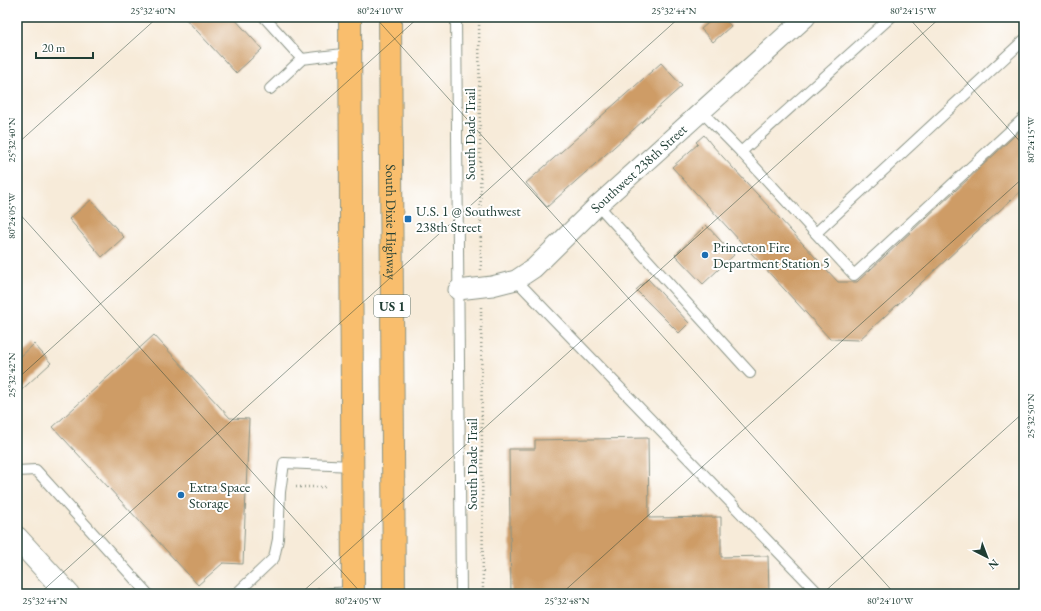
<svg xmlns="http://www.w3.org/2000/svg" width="1041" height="611" font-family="'EB Garamond',serif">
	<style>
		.building { fill: #ce9c66 }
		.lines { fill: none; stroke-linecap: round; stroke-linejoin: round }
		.service-casing { stroke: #8b9486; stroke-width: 12 }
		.minor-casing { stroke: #8b9486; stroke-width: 21 }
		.tertiary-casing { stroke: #8b9486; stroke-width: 24 }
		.trunk-casing { stroke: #8b9486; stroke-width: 24 }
		.path { stroke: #8b9486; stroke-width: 2.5; stroke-dasharray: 1 3; stroke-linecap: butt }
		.service { stroke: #fff; stroke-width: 10 }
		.minor { stroke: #fff; stroke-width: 19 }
		.tertiary { stroke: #fff; stroke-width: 22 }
		.trunk { stroke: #f9be6d; stroke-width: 22 }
		.ticks { fill: none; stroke: #1f3d34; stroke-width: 1; stroke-opacity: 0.45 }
		.poi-dot { fill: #1f6fb2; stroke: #fff; stroke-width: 1.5 }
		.labels { text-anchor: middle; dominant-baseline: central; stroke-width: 4; stroke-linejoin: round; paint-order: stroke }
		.shield { fill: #fff; stroke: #627771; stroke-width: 1 }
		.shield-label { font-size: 13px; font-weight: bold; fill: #1f3d34 }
		.street-label { font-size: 14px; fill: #1f3d34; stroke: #fff }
		.poi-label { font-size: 14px; fill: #1f3d34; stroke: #fff; text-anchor: start }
		.neatline { fill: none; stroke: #1f3d34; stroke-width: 1.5 }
		.ticks-label { font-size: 10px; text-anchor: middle; fill: #1f3d34 }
	</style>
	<rect width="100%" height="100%" fill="#fff"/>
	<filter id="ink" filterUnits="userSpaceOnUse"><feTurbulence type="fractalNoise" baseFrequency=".025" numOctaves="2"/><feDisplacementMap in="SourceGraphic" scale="8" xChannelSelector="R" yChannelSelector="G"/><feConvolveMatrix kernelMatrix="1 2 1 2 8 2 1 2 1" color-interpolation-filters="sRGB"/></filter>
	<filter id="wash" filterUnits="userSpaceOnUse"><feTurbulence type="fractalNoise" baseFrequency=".012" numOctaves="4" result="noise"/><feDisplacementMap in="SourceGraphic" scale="16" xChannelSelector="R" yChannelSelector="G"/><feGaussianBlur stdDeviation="0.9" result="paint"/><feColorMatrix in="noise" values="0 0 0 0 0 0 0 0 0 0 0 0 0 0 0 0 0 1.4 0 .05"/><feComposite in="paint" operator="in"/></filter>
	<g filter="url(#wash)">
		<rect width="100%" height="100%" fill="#f7ebd9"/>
		<g id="blocks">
			<g class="building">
				<path d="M184,17h49l29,32 -26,24z"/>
				<path d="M715,17h7l9,9 -18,16 -12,-13z"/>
				<path d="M661,63l21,23 -135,121 -21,-24z"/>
				<path d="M1024,127v61l-165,152 -29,-1 -158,-172 26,-23 -2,-2 8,-7 7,9 127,138h19z"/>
				<path d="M91,200l33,37 -22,20 -33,-38z"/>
				<path d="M706,225l28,30 -31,29 -28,-29z"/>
				<path d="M648,279l41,44 -10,10 -43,-43z"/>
				<path d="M154,335l76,83 19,1 -6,145 -20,-1 -25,22 -145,-158z"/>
				<path d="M34,344l17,19 -34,31v-34z"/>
				<path d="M648,438l1,80 72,-1v40l47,-1 1,38h-258l-2,-145h26v-9z"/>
			</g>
		</g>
	</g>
	<g filter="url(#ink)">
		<use href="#blocks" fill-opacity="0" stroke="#8b9486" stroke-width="1"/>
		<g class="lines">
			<defs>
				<g id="service">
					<path d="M264,17l38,42 49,-6"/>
					<path d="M456,17l5,577"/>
					<path d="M891,17l-150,135 113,123 170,-157"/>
					<path d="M270,89l32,-30"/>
					<path d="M702,112l39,40"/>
					<path d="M598,205l152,168"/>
					<path d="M816,233l208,-193"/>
					<path d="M516,280l303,314"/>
					<path d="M17,471l19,-1 112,124"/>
					<path d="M236,594l38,-36 4,-19 2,-47 4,-29 69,3"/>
					<path d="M320,594l33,-2"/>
				</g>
				<g id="minor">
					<path id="s1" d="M458,290l34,-4 24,-6 18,-12 64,-63 208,-188"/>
				</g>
				<path id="tertiary" d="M17,538l51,56"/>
				<g id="trunk">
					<path d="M350,17l3,577"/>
					<path id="s2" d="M390,17l4,577"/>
				</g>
			</defs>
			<use href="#service" class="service-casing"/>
			<use href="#minor" class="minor-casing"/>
			<use href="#tertiary" class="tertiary-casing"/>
			<use href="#trunk" class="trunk-casing"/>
			<g class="path">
				<path d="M479,17l2,253"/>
				<path d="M481,307l2,287"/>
				<path d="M296,487h29"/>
			</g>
			<use href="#service" class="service"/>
			<use href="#minor" class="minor"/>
			<use href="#tertiary" class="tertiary"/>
			<use href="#trunk" class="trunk"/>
		</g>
	</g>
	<path class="ticks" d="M375,17l520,577M908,17l116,129M17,144l141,-127M17,211l345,383M17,379l402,-362M39,594l641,-577M300,594l641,-577M561,594l463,-417M822,594l202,-182"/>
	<g class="poi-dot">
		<rect x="404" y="215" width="8" height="8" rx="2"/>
		<circle cx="705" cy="255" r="4"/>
		<circle cx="181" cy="495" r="4"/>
	</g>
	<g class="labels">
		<rect class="shield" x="374" y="295" width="36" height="22" rx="3"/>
		<g class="shield-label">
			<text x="392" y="306">US 1</text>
		</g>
		<g class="street-label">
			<text transform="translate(470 134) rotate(-90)">South Dade Trail</text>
			<text stroke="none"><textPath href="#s1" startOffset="225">Southwest 238th Street</textPath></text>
			<text stroke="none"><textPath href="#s2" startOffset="205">South Dixie Highway</textPath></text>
			<text transform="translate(472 464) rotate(-90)">South Dade Trail</text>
		</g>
		<g class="poi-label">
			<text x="416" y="211">U.S. 1 @ Southwest<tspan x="416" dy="16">238th Street</tspan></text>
			<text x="713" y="247">Princeton Fire<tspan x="713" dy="16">Department Station 5</tspan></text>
			<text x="189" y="487">Extra Space<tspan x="189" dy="16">Storage</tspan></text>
		</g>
	</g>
	<rect width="1041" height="611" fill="none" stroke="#fff" stroke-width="44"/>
	<g transform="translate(987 557) rotate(138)" stroke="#ffffff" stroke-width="3" paint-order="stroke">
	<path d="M0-3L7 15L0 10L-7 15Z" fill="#1f3d34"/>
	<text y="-6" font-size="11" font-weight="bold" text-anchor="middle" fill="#1f3d34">N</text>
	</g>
	<path d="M36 52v6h57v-6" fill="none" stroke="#1f3d34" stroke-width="2"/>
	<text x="42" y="52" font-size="12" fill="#1f3d34" stroke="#ffffff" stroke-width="3" paint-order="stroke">20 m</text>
	<rect x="22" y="22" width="997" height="567" class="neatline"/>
	<g class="ticks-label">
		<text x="153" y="14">25°32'40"N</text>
		<text x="380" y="14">80°24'10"W</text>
		<text x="674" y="14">25°32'44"N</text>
		<text x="913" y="14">80°24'15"W</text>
		<text transform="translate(11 140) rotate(-90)" y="4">25°32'40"N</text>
		<text transform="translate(1030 140) rotate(-90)" y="4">80°24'15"W</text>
		<text transform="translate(11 216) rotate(-90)" y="4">80°24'05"W</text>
		<text transform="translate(11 375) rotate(-90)" y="4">25°32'42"N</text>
		<text transform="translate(1030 416) rotate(-90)" y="4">25°32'50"N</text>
		<text x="45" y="604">25°32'44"N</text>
		<text x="358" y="604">80°24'05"W</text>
		<text x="567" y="604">25°32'48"N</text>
		<text x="890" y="604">80°24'10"W</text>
	</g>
</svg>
